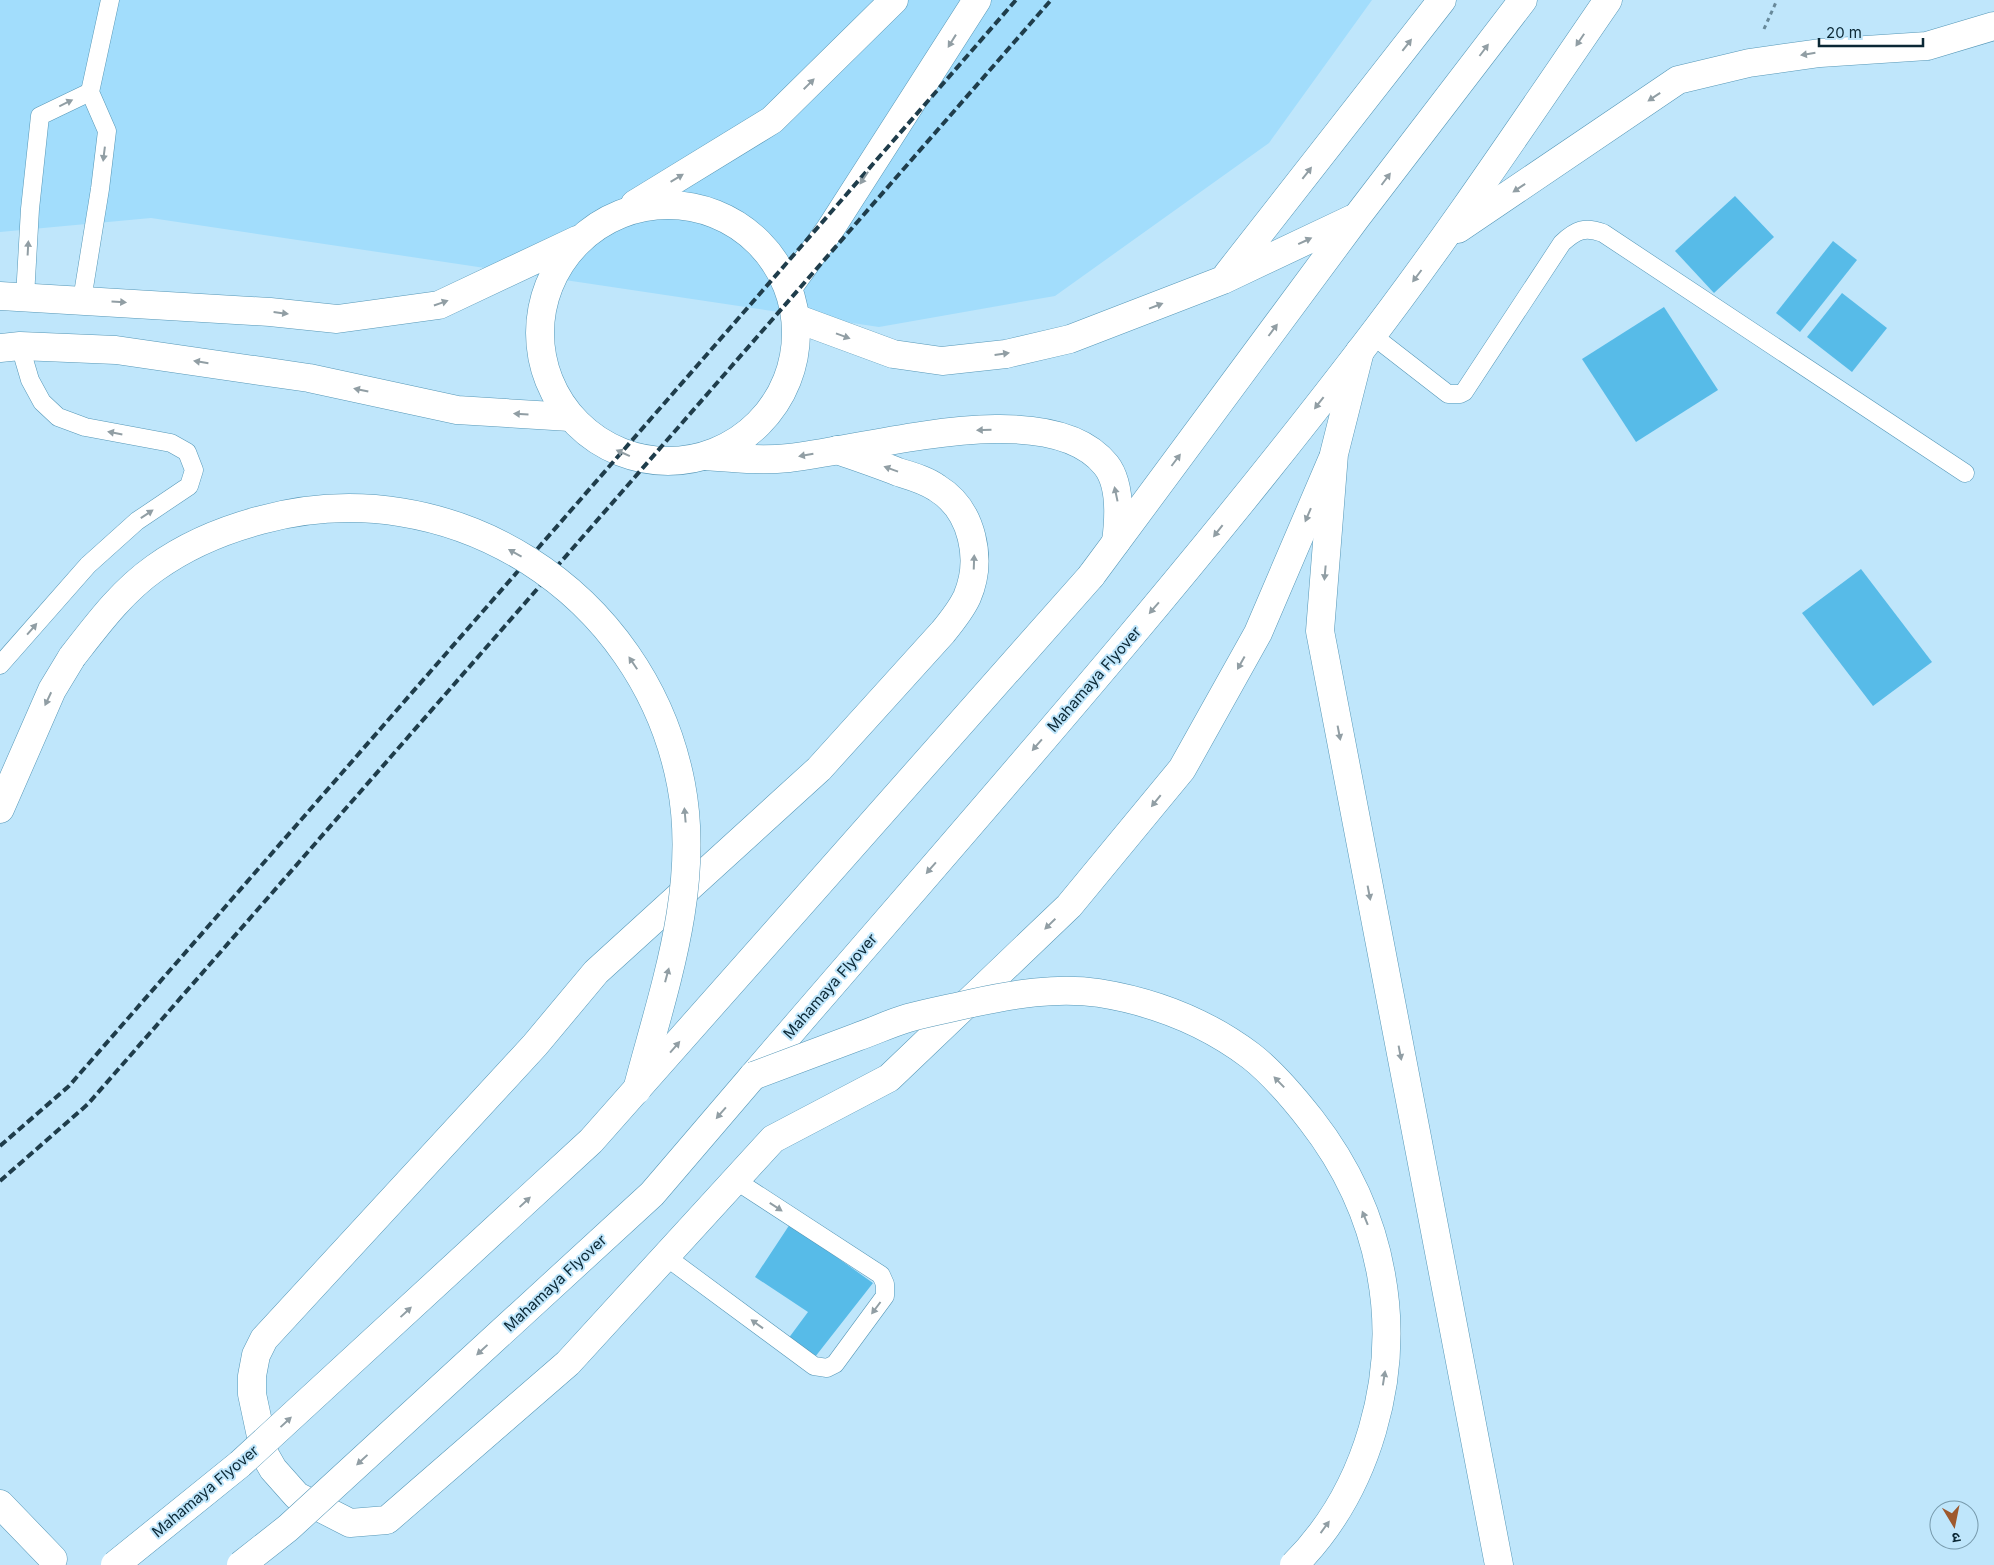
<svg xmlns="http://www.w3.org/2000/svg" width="1994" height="1565" font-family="Inter,'Noto Sans Devanagari',sans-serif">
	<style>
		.built { fill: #a2ddfc }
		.building { fill: #57bbe8 }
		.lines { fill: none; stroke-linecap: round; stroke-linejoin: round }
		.service-casing { stroke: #5597b7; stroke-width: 19 }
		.tertiary-casing { stroke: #5597b7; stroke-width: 29 }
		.secondary-casing { stroke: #5597b7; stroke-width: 29 }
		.trunk-casing { stroke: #5597b7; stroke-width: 29 }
		.path { stroke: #67899a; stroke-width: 3; stroke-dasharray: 4 4; stroke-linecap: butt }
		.service { stroke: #fff; stroke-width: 18 }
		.tertiary { stroke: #fff; stroke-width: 28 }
		.secondary { stroke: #fff; stroke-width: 28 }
		.trunk { stroke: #fff; stroke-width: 28 }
		.rail { stroke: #1f3d4b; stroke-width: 4; stroke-dasharray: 8 4; stroke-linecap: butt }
		.secondary-bridge-casing { stroke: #5597b7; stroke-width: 29; stroke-linecap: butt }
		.trunk-bridge-casing { stroke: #5597b7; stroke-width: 29; stroke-linecap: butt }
		.secondary-bridge { stroke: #fff; stroke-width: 28 }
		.trunk-bridge { stroke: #fff; stroke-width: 28 }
		.oneway { fill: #919ea4 }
		.labels { text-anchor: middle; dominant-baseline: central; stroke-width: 4; stroke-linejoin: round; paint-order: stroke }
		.street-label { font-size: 15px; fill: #0b2835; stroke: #bfe6fb }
	</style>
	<rect width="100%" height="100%" fill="#bfe6fb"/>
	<path class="built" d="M0,0h1372l-103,143 -214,153 -176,31 -728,-109 -151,14z"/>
	<g class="building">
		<path d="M1735,196l39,41 -60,56 -39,-42z"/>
		<path d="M1833,241l24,19 -57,72 -24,-19z"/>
		<path d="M1842,293l45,35 -35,44 -45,-35z"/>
		<path d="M1664,307l54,83 -82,52 -54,-83z"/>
		<path d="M1861,569l71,93 -59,44 -71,-93z"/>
		<path d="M790,1224l83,59 -58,74 -27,-18 20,-27 -53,-35z"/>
	</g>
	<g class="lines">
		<defs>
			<g id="service">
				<path d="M25,297l5,-88 10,-93 50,-24"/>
				<path d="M82,300l18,-111 7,-58 -17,-39 20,-92"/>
				<path d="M1372,335l76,59h12l4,-2 98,-149c14,-13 23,-17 41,-10l362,240"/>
				<path d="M0,665l88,-100 49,-44 52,-35 5,-16 -7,-18 -16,-9 -86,-16 -27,-10 -16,-15 -12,-22 -10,-34"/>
				<path d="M665,1256l149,110 13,2 8,-4 50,-68v-12l-4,-9 -146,-95"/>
			</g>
			<g id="tertiary">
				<path d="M635,204l137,-84 122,-120"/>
				<circle cx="668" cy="333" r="128"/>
				<path d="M789,286l40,-55 148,-231"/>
				<path d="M0,296l270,16 67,7 102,-14 138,-65"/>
				<path d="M0,348l20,-2 96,4 193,28 148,32 113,7"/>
			</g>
			<g id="secondary">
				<path d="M1458,229l220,-149 71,-17 71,-10 107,-7 67,-20"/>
				<path d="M1227,275l215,-275"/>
				<path d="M798,319l95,35 49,7 64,-7 64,-15 153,-59 129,-61"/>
				<path d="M837,450c20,7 41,14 61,22 13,4 28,8 39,16 36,22 46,72 30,109 -6,13 -15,24 -24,35l-124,137 -223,203 -61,73 -271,294 -8,16 -4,21v18l13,61 8,14 24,27 53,27 37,-3 181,-157 205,-224 116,-61 180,-172 113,-137 76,-136 74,-173"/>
				<path d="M706,456c28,2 55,5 83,2 78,-8 260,-65 317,7 15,19 13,54 10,77"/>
				<path d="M1091,576l265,-358 167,-218"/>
				<path d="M753,1076c206,-240 416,-475 608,-726 87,-113 166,-232 247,-350"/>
			</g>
			<g id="trunk">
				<path d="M1360,351l-26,103 -14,177 179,934"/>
				<path d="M0,809l52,-119 20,-33"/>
				<path d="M0,1504l53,55"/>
			</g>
		</defs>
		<use href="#service" class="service-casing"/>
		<use href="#tertiary" class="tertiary-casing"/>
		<use href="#secondary" class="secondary-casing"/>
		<use href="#trunk" class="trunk-casing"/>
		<path class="path" d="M1764,29l13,-29"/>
		<use href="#service" class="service"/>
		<use href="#tertiary" class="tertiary"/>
		<use href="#secondary" class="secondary"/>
		<use href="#trunk" class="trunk"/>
		<g class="rail">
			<path d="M0,1146l69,-60 947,-1086"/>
			<path d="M0,1181l88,-77 963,-1104"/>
		</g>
		<defs>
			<g id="secondary-bridge">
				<path d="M115,1565l125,-101 351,-323 500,-565"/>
				<path d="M241,1565l47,-37 364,-334 101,-118"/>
			</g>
			<g id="trunk-bridge">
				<path d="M72,657c25,-32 49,-65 83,-89 32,-23 68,-38 106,-48 190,-52 383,72 420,264 20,103 -18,207 -44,306"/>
				<path d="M753,1076c35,-13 69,-26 104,-39 17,-6 34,-14 51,-19 22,-6 44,-10 65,-15 41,-9 84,-16 126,-10 56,9 107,29 152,63 23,18 42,41 60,64 35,45 60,98 70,154 19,102 -13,217 -87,291"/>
			</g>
		</defs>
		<use href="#secondary-bridge" class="secondary-bridge-casing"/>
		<use href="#trunk-bridge" class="trunk-bridge-casing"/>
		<use href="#secondary-bridge" class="secondary-bridge"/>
		<use href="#trunk-bridge" class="trunk-bridge"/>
	</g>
	<defs><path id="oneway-solid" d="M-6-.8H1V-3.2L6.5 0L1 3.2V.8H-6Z" transform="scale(1.25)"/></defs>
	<g class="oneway">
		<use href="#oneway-solid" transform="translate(1580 40) rotate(124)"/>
		<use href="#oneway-solid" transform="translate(952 41) rotate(122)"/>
		<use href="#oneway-solid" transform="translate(1407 45) rotate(-52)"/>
		<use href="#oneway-solid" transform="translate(1484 50) rotate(-53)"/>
		<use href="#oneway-solid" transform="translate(1808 54) rotate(171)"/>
		<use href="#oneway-solid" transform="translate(809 84) rotate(-45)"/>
		<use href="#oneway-solid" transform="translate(1654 97) rotate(146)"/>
		<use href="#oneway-solid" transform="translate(66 103) rotate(-26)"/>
		<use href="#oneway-solid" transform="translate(104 154) rotate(97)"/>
		<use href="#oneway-solid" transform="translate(1307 173) rotate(-52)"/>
		<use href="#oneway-solid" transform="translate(677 178) rotate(-31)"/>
		<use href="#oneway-solid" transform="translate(864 178) rotate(123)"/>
		<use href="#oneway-solid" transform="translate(1386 179) rotate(-53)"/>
		<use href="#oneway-solid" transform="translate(1519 188) rotate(146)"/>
		<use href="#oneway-solid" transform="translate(1305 241) rotate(-25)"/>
		<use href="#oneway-solid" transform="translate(28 248) rotate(-87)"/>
		<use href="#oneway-solid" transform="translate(1417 276) rotate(127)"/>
		<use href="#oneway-solid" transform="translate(119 302) rotate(4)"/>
		<use href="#oneway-solid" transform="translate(441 303) rotate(-19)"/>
		<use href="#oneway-solid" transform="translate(1156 306) rotate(-21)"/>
		<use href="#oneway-solid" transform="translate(281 313) rotate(7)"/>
		<use href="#oneway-solid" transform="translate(1273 330) rotate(-53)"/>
		<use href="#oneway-solid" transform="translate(843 336) rotate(20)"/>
		<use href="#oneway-solid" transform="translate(1002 354) rotate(-8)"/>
		<use href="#oneway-solid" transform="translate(201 362) rotate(-171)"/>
		<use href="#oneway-solid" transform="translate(361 390) rotate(-168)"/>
		<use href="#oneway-solid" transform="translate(1319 403) rotate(128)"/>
		<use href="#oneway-solid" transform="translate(521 414) rotate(-177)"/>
		<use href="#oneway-solid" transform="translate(984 430) rotate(178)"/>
		<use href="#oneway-solid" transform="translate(115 433) rotate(-169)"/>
		<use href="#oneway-solid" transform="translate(623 453) rotate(-156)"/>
		<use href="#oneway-solid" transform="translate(806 455) rotate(170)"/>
		<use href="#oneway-solid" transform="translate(1176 460) rotate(-53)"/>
		<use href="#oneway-solid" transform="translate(891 469) rotate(-160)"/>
		<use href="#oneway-solid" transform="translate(1116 494) rotate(-102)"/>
		<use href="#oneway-solid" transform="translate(147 514) rotate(-34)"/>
		<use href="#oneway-solid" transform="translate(1308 515) rotate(113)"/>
		<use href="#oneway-solid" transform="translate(1218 531) rotate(128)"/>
		<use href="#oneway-solid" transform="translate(515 553) rotate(-151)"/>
		<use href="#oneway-solid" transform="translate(974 562) rotate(-88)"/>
		<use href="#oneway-solid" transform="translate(1325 573) rotate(95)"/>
		<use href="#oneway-solid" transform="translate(1154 608) rotate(131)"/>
		<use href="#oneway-solid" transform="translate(32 629) rotate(-49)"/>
		<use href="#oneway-solid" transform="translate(633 663) rotate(-124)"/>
		<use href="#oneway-solid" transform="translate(1241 663) rotate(119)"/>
		<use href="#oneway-solid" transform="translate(48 699) rotate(115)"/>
		<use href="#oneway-solid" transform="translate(1339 733) rotate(79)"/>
		<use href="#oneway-solid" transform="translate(1037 745) rotate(131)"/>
		<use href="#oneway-solid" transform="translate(1156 801) rotate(129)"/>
		<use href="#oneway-solid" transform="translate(685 815) rotate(-95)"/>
		<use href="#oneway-solid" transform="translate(931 868) rotate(131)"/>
		<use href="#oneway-solid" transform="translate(1369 893) rotate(79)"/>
		<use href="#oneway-solid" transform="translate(1050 924) rotate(136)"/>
		<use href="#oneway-solid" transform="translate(667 975) rotate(-75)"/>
		<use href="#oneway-solid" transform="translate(675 1047) rotate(-49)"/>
		<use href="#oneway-solid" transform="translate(1400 1053) rotate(79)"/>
		<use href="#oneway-solid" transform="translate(1279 1082) rotate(-134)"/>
		<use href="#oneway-solid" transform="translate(721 1113) rotate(131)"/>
		<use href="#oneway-solid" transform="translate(525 1202) rotate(-43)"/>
		<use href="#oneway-solid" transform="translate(776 1207) rotate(33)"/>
		<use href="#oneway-solid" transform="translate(1365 1218) rotate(-112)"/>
		<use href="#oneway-solid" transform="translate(876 1308) rotate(127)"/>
		<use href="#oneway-solid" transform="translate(406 1312) rotate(-43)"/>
		<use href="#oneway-solid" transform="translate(757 1324) rotate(-144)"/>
		<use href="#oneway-solid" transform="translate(482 1350) rotate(137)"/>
		<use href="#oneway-solid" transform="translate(1384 1378) rotate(-81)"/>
		<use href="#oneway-solid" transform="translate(286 1422) rotate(-43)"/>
		<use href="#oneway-solid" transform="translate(362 1460) rotate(137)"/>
		<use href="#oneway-solid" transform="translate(1325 1527) rotate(-54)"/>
	</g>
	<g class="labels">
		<g class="street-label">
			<text transform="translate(1094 679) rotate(-49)">Mahamaya Flyover</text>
			<text transform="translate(830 986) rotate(-49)">Mahamaya Flyover</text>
			<text transform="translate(555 1283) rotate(-43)">Mahamaya Flyover</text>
			<text transform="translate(205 1491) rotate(-40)">Mahamaya Flyover</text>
		</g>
	</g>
	<g transform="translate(1954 1525) rotate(170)"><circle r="24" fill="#bfe6fb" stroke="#779aac"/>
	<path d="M0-4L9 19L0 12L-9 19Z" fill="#9e592d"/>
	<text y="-8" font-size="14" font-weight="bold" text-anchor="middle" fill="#0b2835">उ</text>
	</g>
	<path d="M1819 38v8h104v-8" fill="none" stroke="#0b2835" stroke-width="2.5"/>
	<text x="1826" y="38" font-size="15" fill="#0b2835" stroke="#bfe6fb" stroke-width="4" paint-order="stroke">20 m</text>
</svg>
